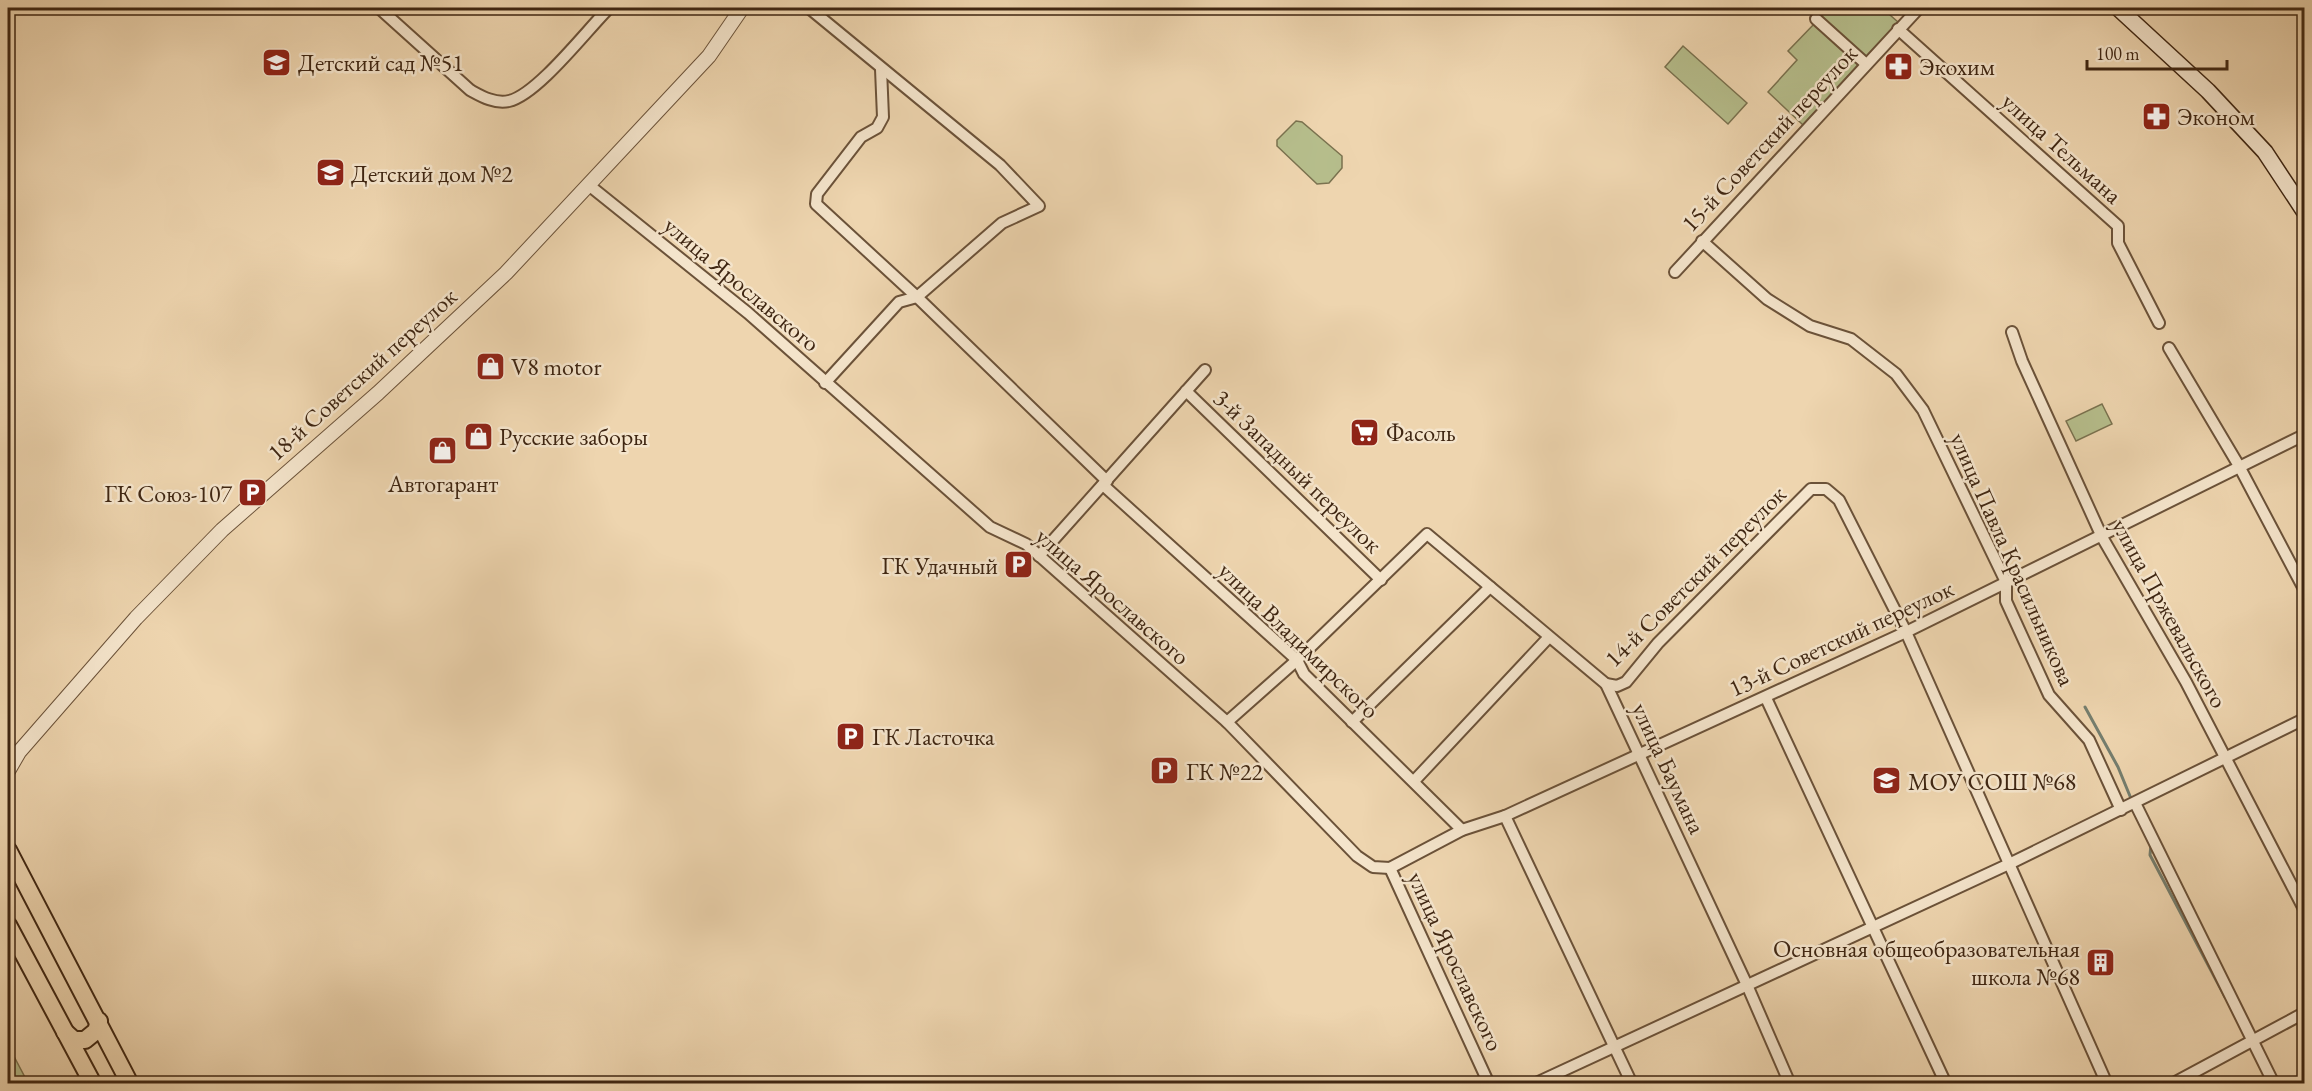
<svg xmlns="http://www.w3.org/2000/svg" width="2312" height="1091" font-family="'EB Garamond',serif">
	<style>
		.green { fill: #b6be8c; stroke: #7a724f; stroke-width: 1.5 }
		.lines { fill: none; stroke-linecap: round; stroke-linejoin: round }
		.stream { stroke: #757e6e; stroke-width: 3 }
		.minor-casing { stroke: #6b5239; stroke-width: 14 }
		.tertiary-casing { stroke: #6b5239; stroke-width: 16 }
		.secondary-casing { stroke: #3f2612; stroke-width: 18 }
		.primary-casing { stroke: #3f2612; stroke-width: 20 }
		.minor { stroke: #f4e4cb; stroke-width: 10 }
		.tertiary { stroke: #f4e4cb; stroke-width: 14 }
		.secondary { stroke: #f4e4cb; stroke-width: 15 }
		.primary { stroke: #eed5af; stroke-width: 16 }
		.labels { text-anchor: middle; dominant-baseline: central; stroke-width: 5; stroke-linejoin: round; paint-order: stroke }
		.poi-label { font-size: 24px; fill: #3f2612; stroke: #f4e4cb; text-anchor: start }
		.street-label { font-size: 24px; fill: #3f2612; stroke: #f4e4cb }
	</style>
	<rect width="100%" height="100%" fill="#eed5af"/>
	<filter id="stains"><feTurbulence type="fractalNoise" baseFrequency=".00333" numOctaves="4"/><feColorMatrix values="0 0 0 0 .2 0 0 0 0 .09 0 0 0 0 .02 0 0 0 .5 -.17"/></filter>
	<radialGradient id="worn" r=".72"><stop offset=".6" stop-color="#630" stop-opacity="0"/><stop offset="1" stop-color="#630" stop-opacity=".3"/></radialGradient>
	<g class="green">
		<path d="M1828,8h54l16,14 -31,36 -46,-42z"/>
		<path d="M1815,23l44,41 -56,61 -35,-33 29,-32 -9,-9z"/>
		<path d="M1683,46l64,57 -19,21 -63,-57z"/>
		<path d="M1296,121l6,1 40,34v12l-13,15 -12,1 -40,-38v-6z"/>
		<path d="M2102,404l10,20 -36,17 -10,-20z"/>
		<path d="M8,1045l20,38h-20z"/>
	</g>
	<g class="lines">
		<g class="stream">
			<path d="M2085,707l33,60 14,34"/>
			<path d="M2151,845l-1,10 75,142"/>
		</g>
		<defs>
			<g id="minor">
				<path d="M379,8l91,82c11,6 24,14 39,11 28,-6 78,-71 100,-93"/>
				<path d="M809,8l191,157 39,41 -37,17 -85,74 -18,5 -74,81"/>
				<path d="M1816,19l50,45"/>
				<path d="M1898,29l220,197v17l41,80"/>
				<path d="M881,69l2,48 -6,11 -16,9 -44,57 -1,10 101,93 190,184"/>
				<path d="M590,186l158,127 242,214 36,17 201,178 130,134 16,11 17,1 72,-38 43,-14 401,-184 398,-197"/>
				<path d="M1702,241l65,58 43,27 41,13 45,35 27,36 83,172v19l43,94 40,45 32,70"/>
				<path d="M1675,272l244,-264"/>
				<path d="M2012,332l10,29 80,176 84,145 118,227"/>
				<path d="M2169,348l70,118 65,123"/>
				<path d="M1186,391l195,189"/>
				<path d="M1103,485l194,175 7,14 158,156"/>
				<path d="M1039,556l166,-186"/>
				<path d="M1606,684l11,2 9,-4 32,-39 153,-154h15l13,11 67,132 201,452"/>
				<path d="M1766,698l180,386"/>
				<path d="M1227,722l70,-62 130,-126 179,150 141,301 43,99"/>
				<path d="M1352,722l138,-135"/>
				<path d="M1415,780l134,-143"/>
				<path d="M2135,803l139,281"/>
				<path d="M1505,816l127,268"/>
				<path d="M1390,868l99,216"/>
				<path d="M1534,1084l475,-220 295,-145"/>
				<path d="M2172,1084l132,-71"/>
			</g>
			<path id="tertiary" d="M8,771l11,-19 117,-134 86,-88 156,-137 128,-120 203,-217 33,-48"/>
			<path id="secondary" d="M2118,8l90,83 57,61 39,59"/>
			<g id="primary">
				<path d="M8,850l122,234"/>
				<path d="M8,925l85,159"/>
				<path d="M65,1032l9,8h11l11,-9 3,-10"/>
			</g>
		</defs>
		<use href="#minor" class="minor-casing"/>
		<use href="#tertiary" class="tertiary-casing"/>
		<use href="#secondary" class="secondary-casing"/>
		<use href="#primary" class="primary-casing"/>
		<use href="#minor" class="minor"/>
		<use href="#tertiary" class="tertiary"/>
		<use href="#secondary" class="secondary"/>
		<use href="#primary" class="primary"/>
	</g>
	<defs>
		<symbol id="school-square" viewBox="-11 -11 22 22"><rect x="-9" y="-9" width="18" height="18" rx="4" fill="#8f2418" stroke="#f4e4cb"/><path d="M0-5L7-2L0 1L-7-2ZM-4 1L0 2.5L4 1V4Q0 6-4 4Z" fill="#fff"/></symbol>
		<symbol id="pharmacy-square" viewBox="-11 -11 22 22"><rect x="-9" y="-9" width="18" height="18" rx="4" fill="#8f2418" stroke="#f4e4cb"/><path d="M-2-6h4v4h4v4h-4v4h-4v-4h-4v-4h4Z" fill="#fff"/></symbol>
		<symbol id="shop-square" viewBox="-11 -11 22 22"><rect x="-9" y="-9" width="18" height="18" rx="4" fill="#8f2418" stroke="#f4e4cb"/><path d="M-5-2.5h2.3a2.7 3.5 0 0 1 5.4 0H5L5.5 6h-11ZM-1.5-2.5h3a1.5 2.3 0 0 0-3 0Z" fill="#fff"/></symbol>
		<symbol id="supermarket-square" viewBox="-11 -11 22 22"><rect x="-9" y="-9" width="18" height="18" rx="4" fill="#8f2418" stroke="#f4e4cb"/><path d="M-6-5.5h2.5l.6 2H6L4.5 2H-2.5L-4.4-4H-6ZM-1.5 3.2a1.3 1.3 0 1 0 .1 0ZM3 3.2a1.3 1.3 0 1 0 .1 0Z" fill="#fff"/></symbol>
		<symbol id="parking-square" viewBox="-11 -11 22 22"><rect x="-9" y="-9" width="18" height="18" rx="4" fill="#8f2418" stroke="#f4e4cb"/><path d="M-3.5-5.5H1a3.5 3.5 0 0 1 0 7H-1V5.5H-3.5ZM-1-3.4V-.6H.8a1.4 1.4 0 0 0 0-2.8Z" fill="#fff"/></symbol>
		<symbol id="building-square" viewBox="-11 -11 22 22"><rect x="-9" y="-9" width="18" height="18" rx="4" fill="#8f2418" stroke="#f4e4cb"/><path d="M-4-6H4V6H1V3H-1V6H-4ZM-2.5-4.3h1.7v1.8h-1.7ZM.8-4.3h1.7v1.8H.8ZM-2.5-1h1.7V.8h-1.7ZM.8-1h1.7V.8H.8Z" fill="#fff"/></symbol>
	</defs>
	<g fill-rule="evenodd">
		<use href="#school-square" x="260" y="46" width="33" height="33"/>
		<use href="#pharmacy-square" x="1882" y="50" width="33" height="33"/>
		<use href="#pharmacy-square" x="2140" y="100" width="33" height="33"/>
		<use href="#school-square" x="314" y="156" width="33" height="33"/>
		<use href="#shop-square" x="474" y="350" width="33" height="33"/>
		<use href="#supermarket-square" x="1348" y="416" width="33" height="33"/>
		<use href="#shop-square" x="462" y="420" width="33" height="33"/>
		<use href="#shop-square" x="426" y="434" width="33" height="33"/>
		<use href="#parking-square" x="236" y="476" width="33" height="33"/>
		<use href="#parking-square" x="1002" y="548" width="33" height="33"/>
		<use href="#parking-square" x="834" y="720" width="33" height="33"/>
		<use href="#parking-square" x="1148" y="754" width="33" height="33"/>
		<use href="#school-square" x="1870" y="764" width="33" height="33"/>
		<use href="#building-square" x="2084" y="946" width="33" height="33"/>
	</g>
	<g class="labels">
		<g class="poi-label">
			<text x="298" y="62">Детский сад №51</text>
			<text x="1919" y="66">Экохим</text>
			<text x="2177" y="116">Эконом</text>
			<text x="351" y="173">Детский дом №2</text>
			<text x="511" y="366">V8 motor</text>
			<text x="1386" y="432">Фасоль</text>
			<text x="499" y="436">Русские заборы</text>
			<text x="443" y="483" text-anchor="middle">Автогарант</text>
			<text x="232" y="493" text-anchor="end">ГК Союз-107</text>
			<text x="998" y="565" text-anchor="end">ГК Удачный</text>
			<text x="872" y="736">ГК Ласточка</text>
			<text x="1186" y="771">ГК №22</text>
			<text x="1908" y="781">МОУ СОШ №68</text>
			<text x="2080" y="948" text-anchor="end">Основная общеобразовательная<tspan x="2080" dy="28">школа №68</tspan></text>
		</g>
		<g class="street-label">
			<text transform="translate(1769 138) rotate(-47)">15-й Советский переулок</text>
			<text transform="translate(2062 148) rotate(42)">улица Тельмана</text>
			<text transform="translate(742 284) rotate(40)">улица Ярославского</text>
			<text transform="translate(362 374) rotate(-42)">18-й Советский переулок</text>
			<text transform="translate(1298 471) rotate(44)">3-й Западный переулок</text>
			<text transform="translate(2013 559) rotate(66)">улица Павла Красильникова</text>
			<text transform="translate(1695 576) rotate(-45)">14-й Советский переулок</text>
			<text transform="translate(1113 596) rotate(41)">улица Ярославского</text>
			<text transform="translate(2170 613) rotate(61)">улица Пржевальского</text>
			<text transform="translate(1841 638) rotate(-25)">13-й Советский переулок</text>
			<text transform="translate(1299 640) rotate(44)">улица Владимирского</text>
			<text transform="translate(1669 768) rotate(65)">улица Баумана</text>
			<text transform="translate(1456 961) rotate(65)">улица Ярославского</text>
		</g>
	</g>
	<rect width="2312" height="1091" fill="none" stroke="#eed5af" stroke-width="30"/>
	<rect x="9" y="9" width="2294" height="1073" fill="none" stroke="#3f2612" stroke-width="3"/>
	<rect x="15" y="15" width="2282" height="1061" fill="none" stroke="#3f2612" stroke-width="1.5"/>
	<path d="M2087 60v9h140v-9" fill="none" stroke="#3f2612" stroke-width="3"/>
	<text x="2096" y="60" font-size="18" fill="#3f2612" stroke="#f4e4cb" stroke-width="4.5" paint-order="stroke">100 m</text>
	<rect width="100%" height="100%" filter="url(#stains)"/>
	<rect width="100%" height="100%" fill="url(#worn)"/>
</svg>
